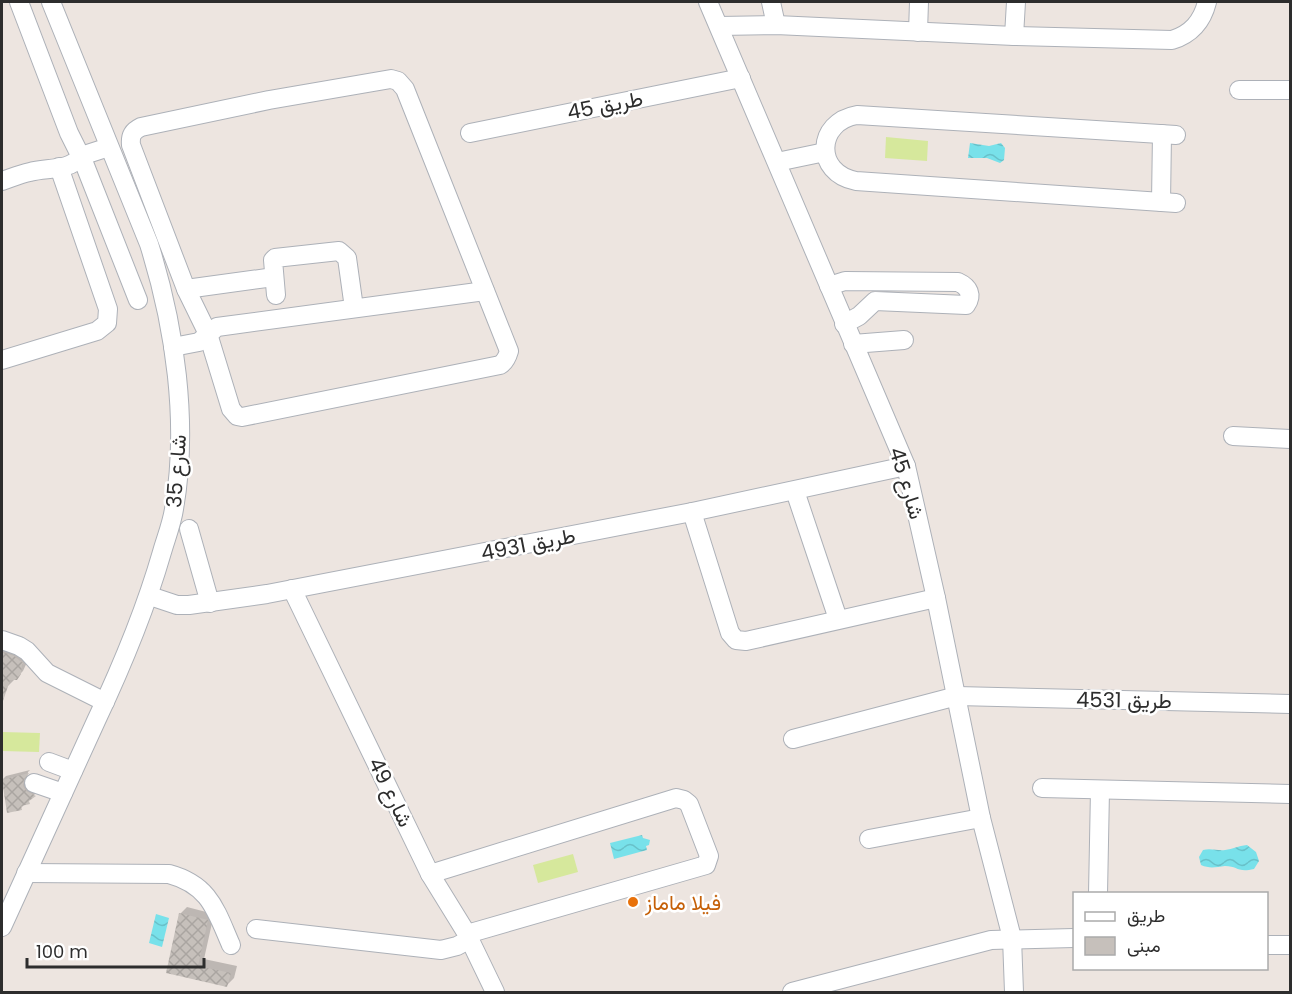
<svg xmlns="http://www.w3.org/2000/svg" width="1292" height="994" font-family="Poppins,Vazirmatn,sans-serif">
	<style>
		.pitch { fill: #d6e89c }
		.water { fill: url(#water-waves) }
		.shadow { fill: #0003 }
		.building { fill: url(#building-cross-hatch) }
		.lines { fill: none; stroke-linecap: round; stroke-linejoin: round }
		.minor-casing { stroke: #adb1b8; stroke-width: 20 }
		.minor { stroke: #fff; stroke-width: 18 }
		.food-dot { fill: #e8710a; stroke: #fff; stroke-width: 2 }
		.labels { text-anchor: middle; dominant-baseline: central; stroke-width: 5; stroke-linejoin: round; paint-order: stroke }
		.street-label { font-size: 21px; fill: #2d2d2d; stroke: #fff }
		.food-label { font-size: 21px; fill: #c56008; stroke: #fff; text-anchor: start }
	</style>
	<defs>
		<pattern id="water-waves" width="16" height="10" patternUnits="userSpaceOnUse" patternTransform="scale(1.5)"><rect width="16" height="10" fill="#78e1ea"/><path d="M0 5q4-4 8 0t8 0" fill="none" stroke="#68c1c9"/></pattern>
		<pattern id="building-cross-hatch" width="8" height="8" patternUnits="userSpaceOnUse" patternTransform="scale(1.5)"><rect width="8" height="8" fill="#c6c0bb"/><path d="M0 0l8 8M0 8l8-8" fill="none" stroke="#aaa5a1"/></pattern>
	</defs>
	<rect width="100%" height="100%" fill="#ede5e0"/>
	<g class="pitch">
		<path d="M886,137l42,4 -1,20 -42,-3z"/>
		<path d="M2,732l38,1 -1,19 -37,-1z"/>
		<path d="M573,854l5,18 -40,11 -5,-18z"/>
	</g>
	<g class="water">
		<path d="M970,143l19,3 12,-3 4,5 -1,12 -4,3 -13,-5h-19z"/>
		<path d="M642,835l1,3 7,2 -1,5 -3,1 1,4 -33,9 -4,-16z"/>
		<path d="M1247,845l9,7 3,9 -5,8c-17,4 -16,-3 -29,-3 -9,1 -15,3 -24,-1l-2,-8 4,-7c8,-2 15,1 22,0 8,-1 13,-4 22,-5z"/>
		<path d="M156,914l13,4 -7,29 -13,-4z"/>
	</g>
	<g class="shadow">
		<path d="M2,640l26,20 -5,11 -21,21z"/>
		<path d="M30,770l-2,2 -1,8 12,10 -18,18 -13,3 -6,-31 4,-4z"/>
		<path d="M187,907l27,7 -10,45 33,7 -3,12 -7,7 -59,-13 12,-58z"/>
	</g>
	<g class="building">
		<path d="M2,652l12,4 11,9 -3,-1 -1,10 -4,6h-7l-7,21h-1z"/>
		<path d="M29,773l-5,6 -1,7 3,5 10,5 -7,5 1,3 -9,2 1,4 -15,3 -5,-33z"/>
		<path d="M179,913l29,7 -10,46 33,7 -4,14 -61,-14z"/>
	</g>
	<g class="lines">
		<defs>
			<g id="minor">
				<path d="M19,2l50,131 15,30 54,137"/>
				<path d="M708,2l198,464 30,132 45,220 31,120 2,54"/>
				<path d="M771,2l5,23"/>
				<path d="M719,26l57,-1 238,11 158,4c19,-6 30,-18 35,-38"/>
				<path d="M918,32l1,-30"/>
				<path d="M1014,36l2,-34"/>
				<path d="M391,79l7,2 7,8 104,262c-2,7 -4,11 -9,14l-258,52 -5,-1 -6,-7 -23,-75 -22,-45 -55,-144c-1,-10 2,-14 10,-18l128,-27z"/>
				<path d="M1239,90h51"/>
				<path d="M470,133l271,-55"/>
				<path d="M1176,135l-319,-20c-41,7 -43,58 -1,66l320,22"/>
				<path d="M777,162l48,-10"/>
				<path d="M2,181c9,-3 18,-7 28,-9 16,-5 39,0 51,-16l28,-9"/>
				<path d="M1161,202l1,-68"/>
				<path d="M829,286l16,-5 113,1c11,5 15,13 8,23l-91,-4 -16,15 -15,8"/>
				<path d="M186,289l88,-12"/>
				<path d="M276,295l-3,-35 2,-2 64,-7 8,7 7,50"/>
				<path d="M853,344l51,-4"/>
				<path d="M173,347l26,-5 18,-15 268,-36"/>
				<path d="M2,360l95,-29 10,-8 1,-14 -49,-142"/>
				<path d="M1233,436l57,3"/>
				<path d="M795,491l43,128"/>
				<path d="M692,512l38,121 6,7 10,1 190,-43"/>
				<path d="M189,529l21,74"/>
				<path d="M292,589l138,285 37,60 28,58"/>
				<path d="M150,596l27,9h12l78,-11 425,-82 214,-46"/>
				<path d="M2,640l17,6 8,5 20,22 58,29"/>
				<path d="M793,739l164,-43 333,8"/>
				<path d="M49,762l24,9"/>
				<path d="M34,783l29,10"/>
				<path d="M1042,788l248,6"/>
				<path d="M869,839l112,-21"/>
				<path d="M26,873l143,1c41,11 47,37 62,71"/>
				<path d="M430,874l246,-76 8,2 5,4 20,52 -3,9 -239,69"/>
				<path d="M1098,894l2,-104"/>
				<path d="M2,927c31,-69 63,-137 94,-206 26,-55 49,-110 66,-169 4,-14 10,-29 12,-43 15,-86 1,-182 -25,-265l-98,-242"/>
				<path d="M256,929l185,21 16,-4 13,-7"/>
				<path d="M1266,945h24"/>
				<path d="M792,992l199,-52 83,-2"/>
			</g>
		</defs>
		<use href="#minor" class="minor-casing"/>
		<use href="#minor" class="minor"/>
	</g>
	<circle class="food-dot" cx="633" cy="902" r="6"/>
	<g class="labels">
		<g class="street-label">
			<text transform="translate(605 105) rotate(-11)">طريق 45</text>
			<text transform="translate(176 471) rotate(-86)">شارع 35</text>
			<text transform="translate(907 483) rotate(73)">شارع 45</text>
			<text transform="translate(528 544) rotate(-11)">طريق 4931</text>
			<text transform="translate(1124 700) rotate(1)">طريق 4531</text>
			<text transform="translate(391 792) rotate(64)">شارع 49</text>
		</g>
		<g class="food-label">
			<text x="645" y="902">فيلا ماماز</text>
		</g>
	</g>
	<rect width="1292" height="994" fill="none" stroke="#2d2d2d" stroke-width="6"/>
	<rect x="1073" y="892" width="195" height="78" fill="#ffffff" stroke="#ababab" stroke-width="1.5"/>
	<rect x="1085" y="912" width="30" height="9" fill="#ffffff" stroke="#ababab" stroke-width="1.5"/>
	<text x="1127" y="922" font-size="18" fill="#2d2d2d">طريق</text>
	<rect x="1085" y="937" width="30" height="18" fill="#c6c0bb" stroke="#ababab" stroke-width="1.5"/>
	<text x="1127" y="952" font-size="18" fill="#2d2d2d">مبنى</text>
	<path d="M27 958v9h177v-9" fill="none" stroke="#2d2d2d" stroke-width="3"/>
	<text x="36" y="958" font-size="18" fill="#2d2d2d" stroke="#ffffff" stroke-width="4.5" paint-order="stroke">100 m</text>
</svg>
